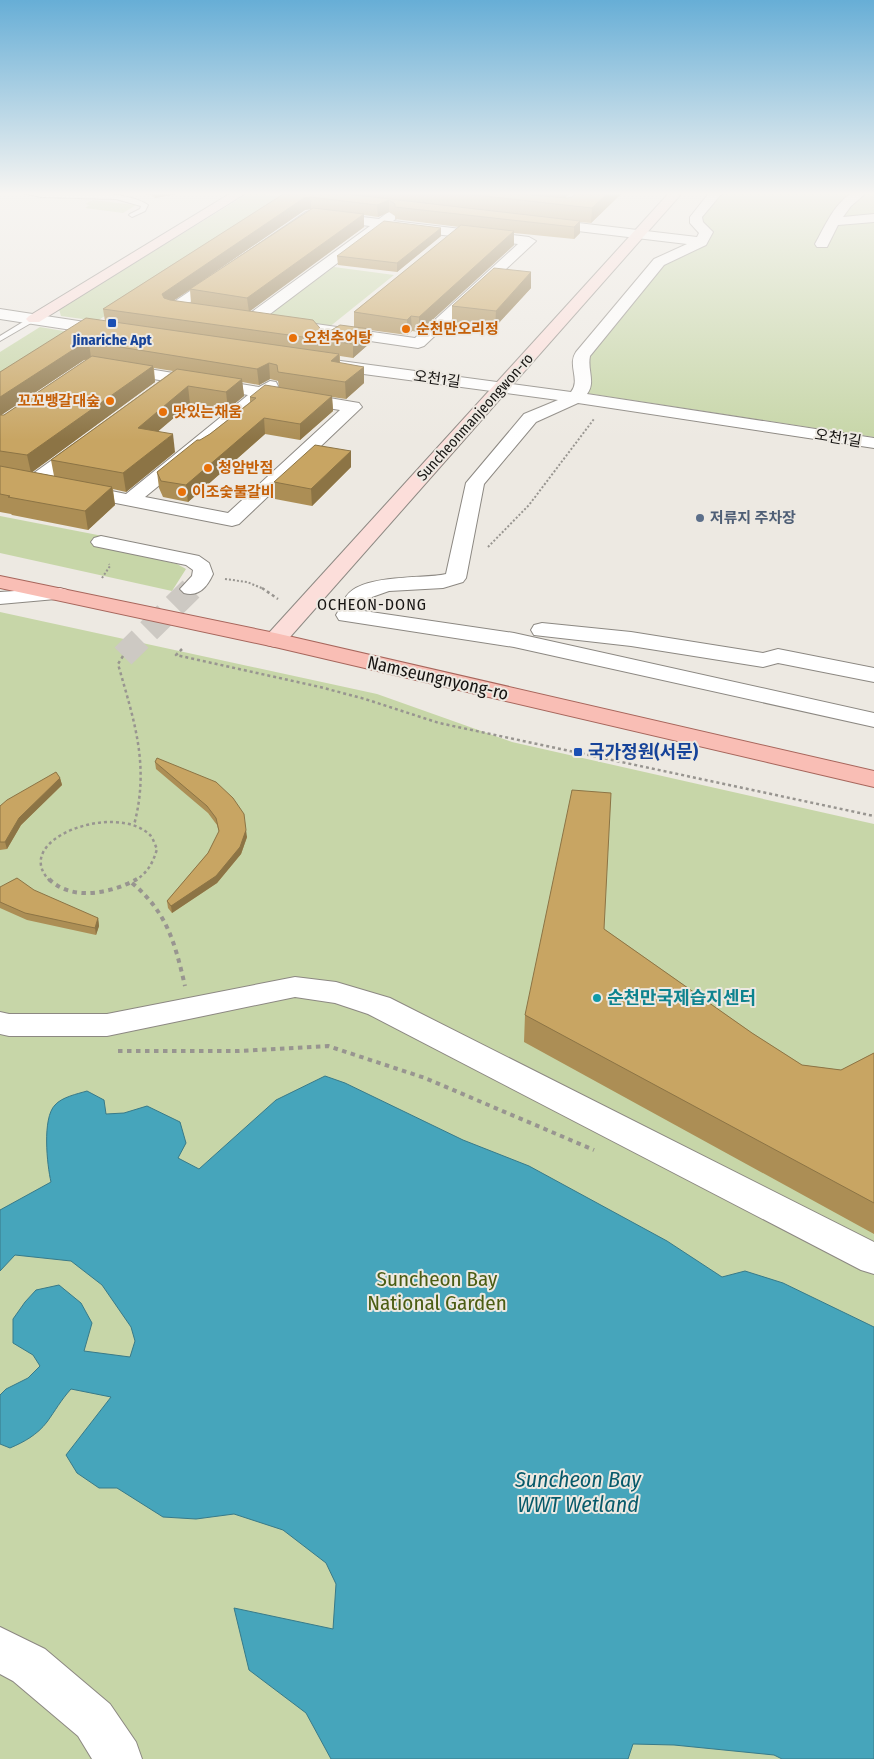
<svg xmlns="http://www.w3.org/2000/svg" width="874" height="1759" font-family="'Fira Sans Condensed','Noto Sans KR',sans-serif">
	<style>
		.green { fill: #c7d6a8 }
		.water { fill: #46a5bb; stroke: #387a89 }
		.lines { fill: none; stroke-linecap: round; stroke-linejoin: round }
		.street-tunnel { stroke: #cdc9c3; stroke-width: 24; stroke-dasharray: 24 12; stroke-linecap: butt }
		.lane-casing { stroke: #8c8882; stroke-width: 2 }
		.street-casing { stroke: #8c8882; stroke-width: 2 }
		.secondary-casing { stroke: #8c8882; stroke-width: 2 }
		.primary-casing { stroke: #a7665c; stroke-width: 2 }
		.path-far2 { stroke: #989590; stroke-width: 2; stroke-dasharray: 2 2; stroke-linecap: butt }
		.path-far1 { stroke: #989590; stroke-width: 2.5; stroke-dasharray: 3 3; stroke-linecap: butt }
		.path { stroke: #989590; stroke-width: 4; stroke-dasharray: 4.5 4.5; stroke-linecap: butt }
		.lane { fill: #fff; fill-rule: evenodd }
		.street { fill: #fff; fill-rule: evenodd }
		.secondary { fill: #fcdeda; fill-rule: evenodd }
		.primary { fill: #f9beb5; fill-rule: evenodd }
		.wall { fill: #ac8e55; fill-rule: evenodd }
		.shaded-wall { fill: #8c7445 }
		.building { fill: #c8a563; stroke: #8c7445 }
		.transit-dot { fill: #1a4fb4; stroke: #ede9e2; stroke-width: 2 }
		.food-dot { fill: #e8710a; stroke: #ede9e2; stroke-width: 2 }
		.service-dot { fill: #5c6f8a; stroke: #ede9e2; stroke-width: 2 }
		.culture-dot { fill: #0f9aa8; stroke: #ede9e2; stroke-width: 2 }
		.labels { text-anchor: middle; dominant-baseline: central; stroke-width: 4; stroke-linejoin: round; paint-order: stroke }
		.far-food-label { font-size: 15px; font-weight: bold; fill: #c56008; stroke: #ede9e2; text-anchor: start }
		.far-transit-label { font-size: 15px; font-weight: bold; fill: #164399; stroke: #ede9e2 }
		.far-street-label { font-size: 15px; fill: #171513; stroke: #ede9e2 }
		.far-service-label { font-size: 15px; font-weight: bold; fill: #4e5e75; stroke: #ede9e2; text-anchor: start }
		.far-quarter-label { font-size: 16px; letter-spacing: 1px; fill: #171513; stroke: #ede9e2 }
		.street-label { font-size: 18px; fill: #171513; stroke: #ede9e2 }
		.transit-label { font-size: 18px; font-weight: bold; fill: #164399; stroke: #ede9e2; text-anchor: start }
		.culture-label { font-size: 18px; font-weight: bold; fill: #0d838f; stroke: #ede9e2; text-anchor: start }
		.near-park-label { font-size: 21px; fill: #4b5d13; stroke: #ede9e2 }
		.near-water-label { font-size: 22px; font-style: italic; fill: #075a6a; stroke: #ede9e2 }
	</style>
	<rect width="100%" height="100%" fill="#ede9e2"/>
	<g class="green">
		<path d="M249,193l43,4 -195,124 -36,-5 -2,-7z"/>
		<path d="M719,193h155v244l-289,-44v-37l76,-92 35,-16 8,-22 -3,-10z"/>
		<path d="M93,200l43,5 -13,8 -38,-5 5,-3 -5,-1z"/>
		<path d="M334,267l60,8 -66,53 -60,-13z"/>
		<path d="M40,327l41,7 -81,52v-34z"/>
		<path d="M0,516l108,21 -11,9 80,18 9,5 -14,22 -172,-38z"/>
		<path d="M0,612l377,82 135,48 362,82v935h-874z"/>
	</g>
	<path class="water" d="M325,1076l20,7 118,57 66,26 138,75 55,36 23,-6 38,12 91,44v432h-92l-8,-4 -100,-10 -41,-1 -5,15h-297l-25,-46 -57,-43 -15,-62 99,21 3,-45 -10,-21 -43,-33 -49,-16 -38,5 -33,-2 -46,-29h-18l-22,-15 -11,-18 45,-58 -40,-8c-10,11 -16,22 -24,33 -10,13 -23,20 -37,26l-10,-4v-49l6,-6 22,-11 12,-12 -7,-11 -20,-12v-24l12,-17 11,-12 23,-5 22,18 11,20 -8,28 46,6 5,-16 -4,-14 -29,-42 -31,-24 -56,-6 -15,16v-61l51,-28c-4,-17 -9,-64 4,-77 7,-8 22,-11 32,-14l17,9 2,14 18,-1 23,-7 33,16 6,21 -8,15 21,11 77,-69z"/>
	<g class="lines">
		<path class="street-tunnel" d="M123,656l68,-67"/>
		<defs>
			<g id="lane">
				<path d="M23,193c31,0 100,-5 125,12l-3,6 -13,6 -3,-2 1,-1 10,-5 1,-3 -25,-7 -75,-2z"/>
				<path d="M31,317l7,2 -38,22v-5z"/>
			</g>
			<g id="street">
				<path d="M413,193h15l-35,28 136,16 7,4 -112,105 -6,2 -246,-36 -5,-1 -2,-3 141,-96 5,-1 68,8zM313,219l57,7 -121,88 -63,-9zM384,228l134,16 -103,94 -149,-21z"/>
				<path d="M709,193h13l-20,24 1,5 10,10 -7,13 -42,20 -74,91c-3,14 6,26 -3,38l287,44v10l-296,-45 -42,19 -52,62 -18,94 -3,4 -20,6 -54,3 -17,6 -8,7v7l150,22 360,80v14l-360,-80 -175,-27 -3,-5 3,-5h4c-3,-39 80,-30 103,-36l20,-91 58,-69 34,-14 -232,-31 -6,-2 -2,-3 2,-3 6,-2 245,33c10,-12 -4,-27 5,-40l78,-93 33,-15 -143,-17 -7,-4 2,-3 5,-1 153,18 2,-4 -9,-10v-6z"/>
				<path d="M851,193h15l-15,13 -8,11 31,-3v8l-36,3 -11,22h-10l-2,-3c10,-18 18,-38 36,-51z"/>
				<path d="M0,309l111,17 5,2 3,3 -3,3 -5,2 -111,-17z"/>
				<path d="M118,364l141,23 11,-6 6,1 2,4 -2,3 77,13 6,1 3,4 -123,117 -7,2 -162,-32 -2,-4 2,-4 7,-2 49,10 122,-99 -136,-23 -2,-3 2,-3zM266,398l74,12 -112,103 -83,-16z"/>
				<path d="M83,441l6,1 3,4 -3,4 -48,36 -7,2 -7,-2 -2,-4 2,-4 50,-36z"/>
				<path d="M101,536l98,20 10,7 4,11c-6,13 -14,23 -29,19l-4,-4 12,-13 1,-6 -7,-5 -92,-19 -3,-4 3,-4z"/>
				<path d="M60,588l7,2 4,4 -4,4 -67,6v-12z"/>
				<path d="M542,623l89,9 132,21 15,-4 96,19v14l-96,-19 -15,4 -132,-21 -97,-11 -3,-5 3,-5z"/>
				<path d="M295,977l41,5 54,16 484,244v32l-13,-4 -493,-256 -33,-11 -40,-6 -188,39h-98l-9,-2v-22l9,2h98z"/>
				<path d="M0,1627l45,22 65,55 26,38 6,17h-50l-14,-23 -65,-55 -13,-7z"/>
			</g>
			<g id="secondary">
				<path d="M231,193h15l-207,129h-10l-3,-3 3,-3z"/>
				<path d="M669,193h13l-399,452 -8,2 -8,-2 -3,-5 3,-5z"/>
			</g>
			<path id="primary" d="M0,576l275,57 599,138v16l-599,-140 -275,-59z"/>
		</defs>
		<use href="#lane" class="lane-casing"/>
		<use href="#street" class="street-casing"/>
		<use href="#secondary" class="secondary-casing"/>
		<use href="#primary" class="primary-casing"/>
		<g class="path-far2">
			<path d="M488,547l41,-42 65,-86"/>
			<path d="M102,578l8,-12 -1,-2"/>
			<path d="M225,579l22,3 17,7"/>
		</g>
		<g class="path-far1">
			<path d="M262,588l16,11"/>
			<path d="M182,649l-6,6 144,32 45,12 74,24 435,93"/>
			<path d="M123,656l-5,8c16,57 32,101 16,161"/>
			<path d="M50,881c-41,-41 65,-80 100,-46 3,3 5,10 7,14 -4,14 -10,25 -23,32"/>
		</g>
		<g class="path">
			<path d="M49,879c23,23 63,14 88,0"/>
			<path d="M132,883c35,29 43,60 53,103"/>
			<path d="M118,1051h120l90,-5 97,32 169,72"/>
		</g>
		<use href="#lane" class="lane"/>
		<use href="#street" class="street"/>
		<use href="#secondary" class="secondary"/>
		<use href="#primary" class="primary"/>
	</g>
	<g class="wall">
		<path d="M139,193h43l-27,5 -4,-3z"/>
		<path d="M285,193h285l-5,5 57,-5 -31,30 -11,-1v11l-6,6 -60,-6v12l-95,87 -7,-1 -5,4 -37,-5v13l-17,15 -13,-2v7l24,4v16l-18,16 -14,-2 1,14 -33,29 -35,-6 -77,68 -25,-5 -4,-9 -2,-16 53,-38 40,-32v-5l29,-10 -1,-6 -8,-2 -11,6 -17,-3 2,14 -16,13 -38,-5 -32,27 17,21 -49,40 -13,-3 2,16 -27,25 -76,-15 -1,-1 -11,-2v-140l105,-51 -2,-12zM311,209l-120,79 114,-78zM389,212l6,4v3l64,8 -105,85v15l-29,7 -76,-23 115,-84v-12l14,2zM190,290l1,13 -18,-2 1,-1zM84,360h2l-82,55h-3zM154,368l19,3 -122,89 3,16 -22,-4 123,-90z"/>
		<path d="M441,228v8l-44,36 -59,-7 -1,-9z"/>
		<path d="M531,272v16l-36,39 -43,-5v-16z"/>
		<path d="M351,451v16l-39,39 -37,-7 -1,-17z"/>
		<path d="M155,762l92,75 -6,17 -24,29 -45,30 -4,-5 -1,-7 41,-48 11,-21 -2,-7 -9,-12 -52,-44z"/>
		<path d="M60,778l2,7 -41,40 -14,24 -7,1v-44z"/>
		<path d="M0,887l98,31 1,8 -3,9 -69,-15 -27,-12z"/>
		<path d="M604,929l148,104 50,32 39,5 33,-17v181l-350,-192 1,-27z"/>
	</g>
	<g class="shaded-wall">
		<path d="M155,193h27l-27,5z"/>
		<path d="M563,193h7l-8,8z"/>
		<path d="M608,193h14l-31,30 1,-15z"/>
		<path d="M310,197l1,12 -6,1 -142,98 -1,-14 142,-96z"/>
		<path d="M389,200v12l-11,5 -1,-12z"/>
		<path d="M364,214v13l-115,85 -2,-14z"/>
		<path d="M580,221v12l-6,6v-12z"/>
		<path d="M441,228v8l-44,36v-9z"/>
		<path d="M514,231v14l-95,87v-15z"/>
		<path d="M531,272v16l-36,39 1,-16z"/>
		<path d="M411,316l1,15 -5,4v-15z"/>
		<path d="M370,329v14l-17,15v-14z"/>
		<path d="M89,342l2,16 -7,2 -84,56v-19l82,-53z"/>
		<path d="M339,354l1,16 -9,-9z"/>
		<path d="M269,363l1,16 -11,6 -2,-16z"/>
		<path d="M153,366l2,16 -124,91 -4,-18z"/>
		<path d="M364,367v16l-18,16 -1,-17z"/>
		<path d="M242,379l2,17 -16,13 -2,-17z"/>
		<path d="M188,386l2,18 -49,42 -3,-18z"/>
		<path d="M332,396l1,15 -33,29v-16z"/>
		<path d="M264,418l1,16 -77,68 -2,-17z"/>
		<path d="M173,434l2,18 -49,40 -3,-19z"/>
		<path d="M351,451v16l-39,39 -1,-17z"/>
		<path d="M112,487l3,18 -27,25 -3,-19z"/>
		<path d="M60,778l2,7 -41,40 -14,24 -2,-7 14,-24z"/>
		<path d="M246,830l1,7 -6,17 -24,29 -45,30 -1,-7z"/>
		<path d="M98,918l1,8 -3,9 -1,-7z"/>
	</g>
	<g class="building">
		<path d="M285,193h53l242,28 -6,6 -179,-20v-3l-6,-4 -12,5 -67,-8 -6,1 -142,96 2,4 6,2 143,20 12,14 15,-9 30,4 -17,15 -250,-35z"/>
		<path d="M457,193h73l1,2 36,3 5,-1 4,-4h32l-16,15z"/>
		<path d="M313,208l51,6 -117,84 -57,-9z"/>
		<path d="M384,221l57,7 -44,35 -60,-7z"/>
		<path d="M461,225l53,6 -95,86 -8,-1 -4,4 -53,-8z"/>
		<path d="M494,268l37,4 -35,39 -44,-5z"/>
		<path d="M86,318l253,36 -8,7 33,6 -19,15 -67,-10 -1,-7 -8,-2 -12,6 -168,-27 -7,2 -82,53v-25z"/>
		<path d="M92,356l61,10 -126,89 -27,-4v-36h4z"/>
		<path d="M177,369l65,10 -16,13 -38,-6 -50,42 35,6 -50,39 -72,-13z"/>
		<path d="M265,385l67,11 -32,28 -36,-6 -78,67 -25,-4 -4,-9 40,-32h3l10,-6 46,-36 -6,-1z"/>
		<path d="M315,445l36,6 -40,38 -37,-7z"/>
		<path d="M0,466l112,21 -27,24 -77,-14 2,-1 -10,-2z"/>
		<path d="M157,758l59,24 17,16 11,16 2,16 -6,17 -24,29 -45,30 -4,-5 41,-48 11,-22 -3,-13 -9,-12 -52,-44z"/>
		<path d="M56,772l4,6 -41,40 -14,24h-5v-36l7,-6z"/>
		<path d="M572,790l39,3 -7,136 148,104 50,32 39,5 33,-17v150l-349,-188z"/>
		<path d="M17,878l17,12 64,28 -3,10 -70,-15 -25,-11v-15z"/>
	</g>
	<linearGradient id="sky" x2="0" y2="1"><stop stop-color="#67aed6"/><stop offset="0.44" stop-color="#f7f5f2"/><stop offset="1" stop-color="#f7f5f2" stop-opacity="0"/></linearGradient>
	<rect width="874" height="440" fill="url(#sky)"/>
	<g class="transit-dot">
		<rect x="107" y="318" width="10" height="10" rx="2.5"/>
		<rect x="573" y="747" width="10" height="10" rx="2.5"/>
	</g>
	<g class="food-dot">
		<circle cx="406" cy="329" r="5"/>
		<circle cx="293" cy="338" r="5"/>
		<circle cx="110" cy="401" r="5"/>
		<circle cx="163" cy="412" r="5"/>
		<circle cx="208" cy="468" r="5"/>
		<circle cx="182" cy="492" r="5"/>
	</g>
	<circle class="service-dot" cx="700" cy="518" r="5"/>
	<circle class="culture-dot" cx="597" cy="998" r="5"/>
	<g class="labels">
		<g class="far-food-label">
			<text x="416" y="329">순천만오리정</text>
			<text x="303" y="338">오천추어탕</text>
			<text x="100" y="401" text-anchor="end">꼬꼬뱅갈대숲</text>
			<text x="173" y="412">맛있는채움</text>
			<text x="218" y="468">청암반점</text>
			<text x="192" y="492">이조숯불갈비</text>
		</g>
		<g class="far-transit-label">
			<text x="112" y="340">Jinariche Apt</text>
		</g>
		<g class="far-street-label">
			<text transform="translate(437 379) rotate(8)">오천1길</text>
			<text transform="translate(475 417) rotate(-48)">Suncheonmanjeongwon-ro</text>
			<text transform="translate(838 438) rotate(9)">오천1길</text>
		</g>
		<g class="far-service-label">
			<text x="710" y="518">저류지 주차장</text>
		</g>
		<g class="far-quarter-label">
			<text x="372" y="604">OCHEON-DONG</text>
		</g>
		<g class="street-label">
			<text transform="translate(438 678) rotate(13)">Namseungnyong-ro</text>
		</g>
		<g class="transit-label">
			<text x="588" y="752">국가정원(서문)</text>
		</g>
		<g class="culture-label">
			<text x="607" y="998">순천만국제습지센터</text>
		</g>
		<g class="near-park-label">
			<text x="437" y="1279">Suncheon Bay<tspan x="437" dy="24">National Garden</tspan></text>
		</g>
		<g class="near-water-label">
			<text x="578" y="1479">Suncheon Bay<tspan x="578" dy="25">WWT Wetland</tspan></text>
		</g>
	</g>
</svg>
